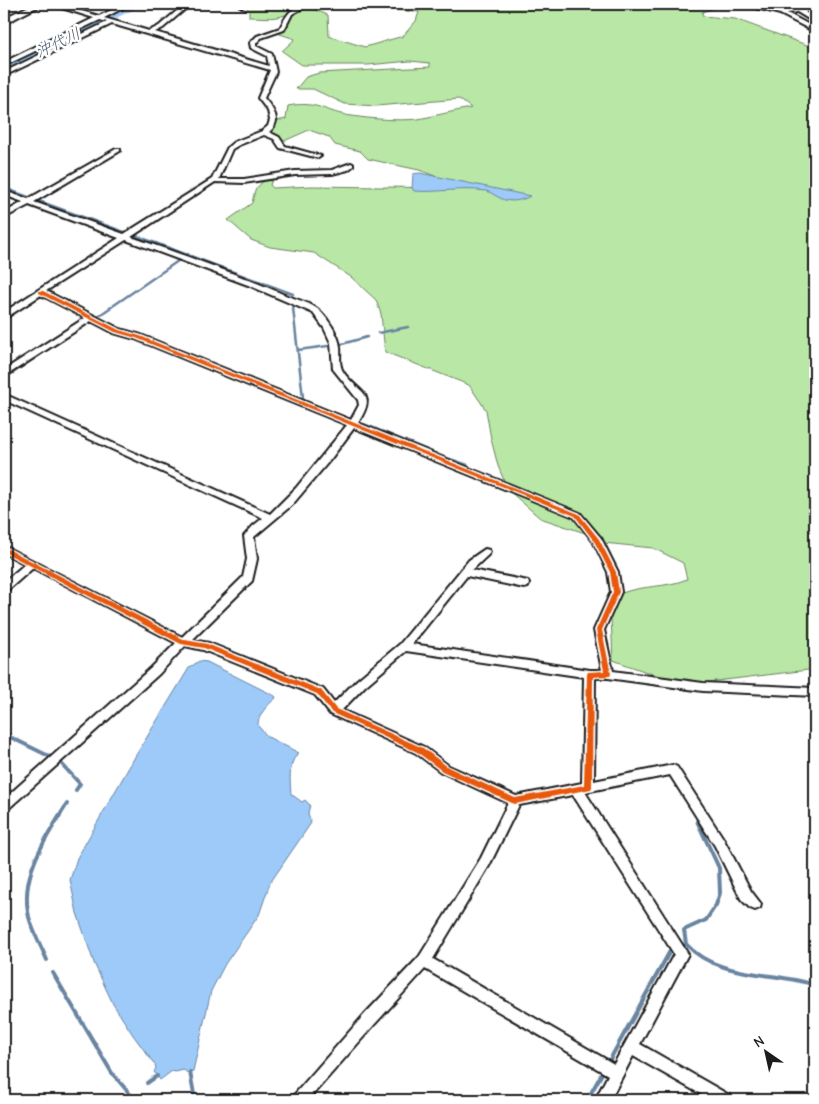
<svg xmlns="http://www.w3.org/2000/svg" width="819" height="1104" font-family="'Comic Neue','Klee One',sans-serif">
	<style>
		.green { fill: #b9e7a5; stroke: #6a8260 }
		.water { fill: #9dcaf8; stroke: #6984a0 }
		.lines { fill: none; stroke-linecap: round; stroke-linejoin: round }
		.stream-far2 { stroke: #6984a0; stroke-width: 2.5 }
		.stream-far1 { stroke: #6984a0; stroke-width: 3 }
		.stream { stroke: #6984a0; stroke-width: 4 }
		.river { fill: #9dcaf8; fill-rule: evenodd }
		.street-casing { stroke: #1c1c1c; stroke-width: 4 }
		.secondary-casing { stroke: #1c1c1c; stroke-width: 4 }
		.street { fill: #fff; fill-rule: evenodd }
		.secondary { fill: #fff; fill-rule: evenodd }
		.cycleway-casing { stroke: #fff; stroke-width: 3 }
		.cycleway { fill: #e8590c; fill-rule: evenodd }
		.labels { text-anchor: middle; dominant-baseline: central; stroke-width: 5; stroke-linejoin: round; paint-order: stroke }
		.far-water-label { font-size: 16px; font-style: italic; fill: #495969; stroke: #fff }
	</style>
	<rect width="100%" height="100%" fill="#fff"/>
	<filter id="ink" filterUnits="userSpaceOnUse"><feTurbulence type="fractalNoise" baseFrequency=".02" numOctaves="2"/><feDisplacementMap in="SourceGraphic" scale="10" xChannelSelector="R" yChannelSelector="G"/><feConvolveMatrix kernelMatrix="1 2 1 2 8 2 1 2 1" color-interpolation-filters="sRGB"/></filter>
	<g filter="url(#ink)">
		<g class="green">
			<path d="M247,4h48l2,5c-5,2 -10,6 -15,7 -9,3 -22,1 -33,1v-6l-4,-6z"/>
			<path d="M309,4h7l-5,4 17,7 1,21 36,11 38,-11 13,-15 3,-9 -24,-2 8,-6h324l-25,8 1,4 32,3 80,29v624l-7,-2 -125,15 -70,-25 -2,-43 11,-24c21,-8 44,-5 65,-14l-4,-16 -30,-15 -50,-5 -18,-10 -45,-15 -32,-28 -10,-24 -7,-27 -5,-29 -17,-25 -84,-33 -4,-38 -5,-14 -25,-23 -37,-24 -44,-6 -19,-7 -23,-20 24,-17 3,-13 9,-10h8l-2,5 3,3 39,-2 140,2 -1,-6 -32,-12 -51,-11 -8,-8 -25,-6 -6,-8 -20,-7 -25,11 -16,-9 8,-11 10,-2 2,-13c30,-6 38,7 64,10 20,3 45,5 66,3 17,-3 35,-8 53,-11l-12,-9 -83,7 -31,-2 -32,-15h-17l10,-12 13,-4 111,-6v-4l-20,-2 -42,4h-66l-20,-14 13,-12 -18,-6 9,-5 6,-15z"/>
		</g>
		<g class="water">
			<path d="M420,173l110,23c-8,5 -21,7 -30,2 -5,-2 -9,-6 -14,-7 -25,-4 -48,2 -72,0l-2,-3 1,-14z"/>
			<path d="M199,661l8,1 68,34 1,2c-8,6 -19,18 -18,28l10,11 31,16c-11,8 -9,28 -8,41l11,8 3,-2 5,5 -2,8 3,10 -41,60 -11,32 -34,49 -14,27 -18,80 -6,2 -3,-3 -9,2 -3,-1 -12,9 -6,-8 2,-4 -1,-3 -22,-30 -20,-31 -19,-41 -17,-50 -7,-33 7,-22 59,-103 53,-87z"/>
		</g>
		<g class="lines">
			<g class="stream-far2">
				<path d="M4,188l27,10"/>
				<path d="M36,200l91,33"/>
				<path d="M134,235l159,59"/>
				<path d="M293,308l10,90 3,4 43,17"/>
				<path d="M94,319l94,-65"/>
				<path d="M378,333l30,-6"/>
				<path d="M342,344l25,-7"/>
				<path d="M298,350l30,-4"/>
				<path d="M4,379l68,-46"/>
			</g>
			<g class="stream-far1">
				<path d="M363,424l73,30"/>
				<path d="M446,458l21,7"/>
			</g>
			<g class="stream">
				<path d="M4,730l6,7 49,24 21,23 -4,6"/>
				<path d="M686,944c31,35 87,27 129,41"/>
				<path d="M47,960c-6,-14 -14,-28 -18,-43 -10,-42 17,-79 38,-113"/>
				<path d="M53,973l59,100 23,27"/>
				<path d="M608,1063l62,-112 16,-7 -2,-14 22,-10 10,-15 4,-12 -1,-25 -22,-47"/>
				<path d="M190,1072l5,28"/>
				<path d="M147,1083l10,-7"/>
				<path d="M587,1100l18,-32"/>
			</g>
			<path class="river" d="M132,4h13l-141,68v-7z"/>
			<defs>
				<g id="street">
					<path d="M49,4h8l42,12 25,-12h7l-27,14 45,13 10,-5 26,-22h6l-28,24 -8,4 114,34 -2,-10 -16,-8 -1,-5 7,-7 23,-8c7,-14 13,-24 30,-24l-18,10 -8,16 -23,8 -5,5v3l16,8 4,18 -12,26c9,11 19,23 5,34l10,5 6,9 36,10 -3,2 -38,-10 -6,-9 -10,-4 -25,10 -7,4 -13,30h25l51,-8 37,-1 19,-7 2,1v2l-5,4 -16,4 -37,1 -51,8 -29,-1 -84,55c52,18 104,36 154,58 10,4 27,8 35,16 8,8 19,24 20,36 1,9 -2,18 4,26 16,22 34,18 14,50l222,90 21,25 17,34 3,20 -17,38 9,41 90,12 112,5v8l-112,-5 -95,-13h-13l-1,103 79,-16 4,2 46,71 28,53 10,13 -1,4 -5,2 -5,-2 -9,-9 -26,-53 -45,-71 -85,17 103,162 -48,90 89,51 2,5h-20l-78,-44 -23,44h-15l13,-25 -183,-106 -51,56 -66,75h-16l2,-5 70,-80 55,-58 62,-99 27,-55 -67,-31 -25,-19 -86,-39 -15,-19 -112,-45 -18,-4 -26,28 -151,135 -4,2v-12l147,-131 25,-25 -143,-75 -25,22 -4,1v-9l21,-18 -21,-11v-7l178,91 61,-60 4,-18 -3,-23 9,-10 10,-8 -259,-118v-6l266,120 26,-26 51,-63 -212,-86 -21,-6 -23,-12 -87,56v-7l81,-52 -44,-23 -34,22h-3v-5l115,-74 -90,-33 -25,13v-5l19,-11 -19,-7v-4l24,8 88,-50h4v2l-86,51 90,32 88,-55 16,-32 6,-5 28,-11 6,-5 2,-6 -2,-9 -10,-13 12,-28 -158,-46 -108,52v-4l103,-50 -7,-2 -96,46v-4l90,-44zM126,240l122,45 65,28 11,15 7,15 2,26 25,31 1,5 -8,15 -210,-85 -21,-6 -74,-38zM354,428l220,89 19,24 15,31 3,20 -17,38 8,40h-12l-178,-26 55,-68 57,12 4,-1 1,-3 -1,-3 -56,-11 17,-16 1,-2 -1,-2 -4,-1 -16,11 -69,84 -43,36 -23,23 -11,-14 -114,-46 -17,-3 60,-59 5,-22 -3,-22 38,-32 38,-45zM406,651l178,26 -2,106 -66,13 -67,-30 -25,-19 -82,-37 23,-24zM573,795l101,159 -60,110 -181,-105 56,-93 30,-61z"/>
					<path d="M237,4h7l1,1 -3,2z"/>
					<path d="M740,4h9l33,7 6,-2 22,-1 1,-4h4v6l-10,2 10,7v4l-18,-11 -10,1 28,15v4l-35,-18z"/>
				</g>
				<path id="secondary" d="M33,4h10l-39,20v-6z"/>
			</defs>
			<use href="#street" class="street-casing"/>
			<use href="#secondary" class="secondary-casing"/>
			<use href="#street" class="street"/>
			<use href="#secondary" class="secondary"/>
			<defs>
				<path id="cycleway" d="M39,291h4l76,39 21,6 439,178 20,25 17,33 3,20 -17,38 9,44 -1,2 -17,1 -1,110 -1,2 -76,15 -3,-1 -70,-32 -25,-19 -85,-39 -15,-19 -113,-46 -23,-4 -177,-92v-5l2,1 179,92 22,4 114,46 15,19 87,39 25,19 67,31 69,-13 3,-111 1,-2 16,-1 -8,-41 17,-38 -3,-20 -16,-31 -19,-25 -439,-178 -21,-6 -76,-39z"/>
			</defs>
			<use href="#cycleway" class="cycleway-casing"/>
			<use href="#cycleway" class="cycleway"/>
		</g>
	</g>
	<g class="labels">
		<g class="far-water-label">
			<text transform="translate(58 43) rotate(-26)">沖代川</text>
		</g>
	</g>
	<rect width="819" height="1104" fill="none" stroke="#fff" stroke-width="20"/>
	<rect x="10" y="10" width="799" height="1084" fill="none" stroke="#1c1c1c" stroke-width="2" filter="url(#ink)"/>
	<g transform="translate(766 1052) rotate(326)" stroke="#ffffff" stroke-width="4" paint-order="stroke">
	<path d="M0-4L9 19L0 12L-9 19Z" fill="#1c1c1c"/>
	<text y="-8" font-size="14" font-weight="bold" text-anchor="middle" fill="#1c1c1c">N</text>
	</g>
</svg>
